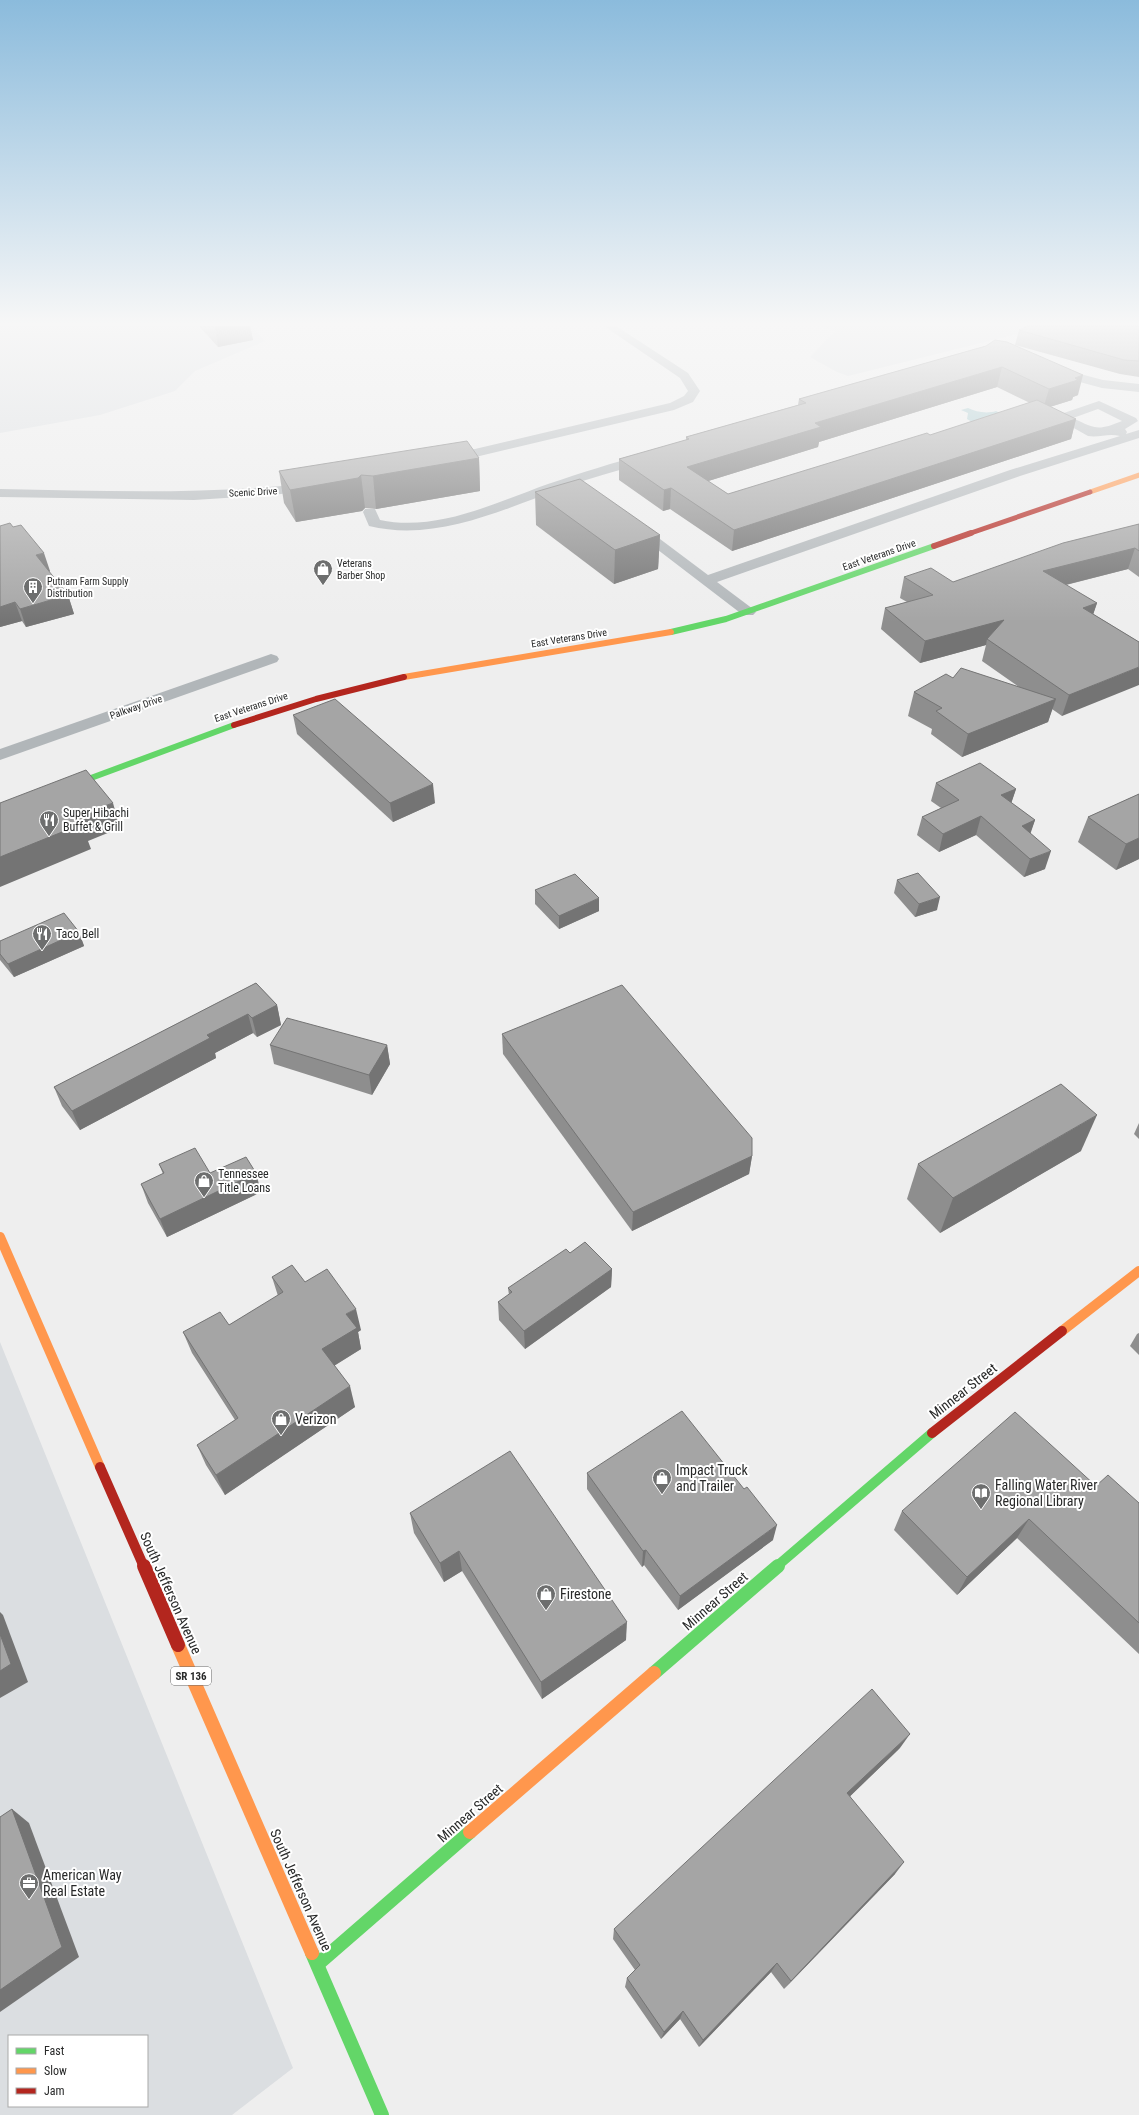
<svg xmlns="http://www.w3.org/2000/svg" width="1139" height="2115" font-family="'Roboto Condensed',sans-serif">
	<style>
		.built { fill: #dbdee1; fill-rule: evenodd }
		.water { fill: #a0c6cb }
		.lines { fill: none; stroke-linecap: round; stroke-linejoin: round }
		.street { fill: #b1b6b9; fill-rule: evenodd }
		.fast-far2 { stroke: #63d668; stroke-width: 6 }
		.fast-far1 { stroke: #63d668; stroke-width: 10 }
		.fast { stroke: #63d668; stroke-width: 14 }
		.slow-far3 { stroke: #ff974d; stroke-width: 5 }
		.slow-far2 { stroke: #ff974d; stroke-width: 6 }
		.slow-far1 { stroke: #ff974d; stroke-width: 10 }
		.slow { stroke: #ff974d; stroke-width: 14 }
		.jam-far3 { stroke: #b3261e; stroke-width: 5 }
		.jam-far2 { stroke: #b3261e; stroke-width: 6 }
		.jam-far1 { stroke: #b3261e; stroke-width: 10 }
		.jam { stroke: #b3261e; stroke-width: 14 }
		.wall { fill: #8e8e8e; fill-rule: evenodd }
		.shaded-wall { fill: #747474 }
		.building { fill: #a5a5a5; stroke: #747474 }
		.labels { text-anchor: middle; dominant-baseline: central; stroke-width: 4; stroke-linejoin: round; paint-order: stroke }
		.far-street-label { font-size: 10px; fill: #282929; stroke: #fff }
		.far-poi-label { font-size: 10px; fill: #282929; stroke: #fff; text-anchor: start }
		.shield { fill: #fff; stroke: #686969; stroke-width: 1 }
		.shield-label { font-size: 11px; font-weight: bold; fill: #282929 }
		.poi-label { font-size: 12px; fill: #282929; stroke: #fff; text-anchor: start }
		.near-street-label { font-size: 14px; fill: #282929; stroke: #fff }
		.near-poi-label { font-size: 14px; fill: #282929; stroke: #fff; text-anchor: start }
	</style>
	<rect width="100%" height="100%" fill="#eee"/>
	<g class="built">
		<path d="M0,326h252l13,15 -70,30 -20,20 -75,24 -100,18z"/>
		<path d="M819,326h230l-201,50 -11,-4 -27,-15 25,-26z"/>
		<path d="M0,1342l293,726 -61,47h-232zM9,2036h138v70h-138z"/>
	</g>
	<path class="water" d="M968,408c8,4 19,6 28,3l10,5 -29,9 -10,-6 1,-6 -7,-3z"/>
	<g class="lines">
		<g class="street">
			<path d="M604,326h12l72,47 12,18 -7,11 -19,8 -228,54 -5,-1 -2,-3 2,-3 229,-54 14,-7 4,-5 -8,-13z"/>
			<path d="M1054,367l49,13 36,4v8l-37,-4 -52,-14 -2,-3 2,-3z"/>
			<path d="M1099,401l37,17 2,3 -13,8 2,3 -1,2 13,-4v8l-119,38 -303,106 36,27 3,3 -3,3h-10l-115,-88 2,-3h10l68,51 302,-105 110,-34c-12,-3 -21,2 -32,0l-32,-18 2,-3zM1098,409l24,12c-24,10 -27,8 -49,-3z"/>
			<path d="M648,454l7,4 -2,3c-32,8 -63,17 -93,28 -61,22 -125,53 -191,37l-6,-14 2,-3h10l5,11c57,12 115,-17 168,-36 33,-11 66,-22 100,-30z"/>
			<path d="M311,483l5,1 2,3 -2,3 -44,5 -78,5 -194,-3v-8c104,2 207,6 311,-6z"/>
			<path d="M271,654l6,2 2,3 -2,3 -277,98v-11z"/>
		</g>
		<g class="fast-far2">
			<path d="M671,632l55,-13 208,-73"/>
			<path d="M64,788l170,-63"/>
		</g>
		<path class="fast-far1" d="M776,1567l156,-134"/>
		<g class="fast">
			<path d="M654,1673l124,-107"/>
			<path d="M312,1953l70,162"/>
			<path d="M318,1964l152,-132"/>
		</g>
		<path class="slow-far3" d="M1090,492l49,-17"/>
		<path class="slow-far2" d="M404,677l267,-45"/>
		<g class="slow-far1">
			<path d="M0,1237l100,230"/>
			<path d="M1062,1331l77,-60"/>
		</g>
		<g class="slow">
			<path d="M178,1645l134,308"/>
			<path d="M470,1832l184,-159"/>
		</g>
		<path class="jam-far3" d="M968,534l122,-42"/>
		<g class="jam-far2">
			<path d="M934,546l37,-13"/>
			<path d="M234,725l82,-26 88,-22"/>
		</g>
		<g class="jam-far1">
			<path d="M932,1433l130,-102"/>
			<path d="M100,1467l44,100"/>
		</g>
		<path class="jam" d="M144,1566l34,79"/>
	</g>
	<g class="wall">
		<path d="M199,326h51l3,14 -35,7z"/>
		<path d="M1139,326v51l-19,-3 -105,-29 4,-15z"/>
		<path d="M986,346l92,49 -5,2 -1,3 -22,7 26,12 -5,20 -339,112 -62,-42 -7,2 -44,-31v-21l67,-19v-3l112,-32 1,-6zM997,387l33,16 -100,32 -202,59 -20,-13 110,-34 1,-5z"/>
		<path d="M479,458l1,33 -104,18 -11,-1 -3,3 -66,11 -12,-19 -5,-32z"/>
		<path d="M535,492l125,43 -2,34 -44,15 -78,-59z"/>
		<path d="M1139,524v53l-11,-8 -62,16 31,18 -4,11 46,28 -77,74 -10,-7 -4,13 -86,35 -31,-23 1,-5 -24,-13 6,-24 39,-14 66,9 -37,-26 4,-16 -66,18 -39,-34 4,-21 22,-6 -7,-4 4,-21 49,5z"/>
		<path d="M0,526l50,45 -1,1 19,23 6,19 -48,13 -4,-6 -22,6z"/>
		<path d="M293,715l142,88 -42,19 -96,-88z"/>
		<path d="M936,783l80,6 -5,14 24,17 -5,13 15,36 -21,8 -48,-42 -37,17 -22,-17 5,-18 19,-9 -10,-7z"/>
		<path d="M1139,794v65l-23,11 -38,-28 10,-25z"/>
		<path d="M897,880l40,30 -22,7 -21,-24z"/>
		<path d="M535,890l64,21 -40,18 -24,-25z"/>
		<path d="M79,932l5,14 -70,31 -14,-17v-19z"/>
		<path d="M256,983l21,22 4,20 -24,12 -4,-4 -38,20 1,5 -136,72 -18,-24 -8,-19z"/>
		<path d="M502,1034l250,122 -3,18 -117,57 -129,-177z"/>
		<path d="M270,1045h117l3,19 -18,31 -98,-31z"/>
		<path d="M1139,1123v16l-5,-5z"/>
		<path d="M1081,1151l-141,82 -33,-34 11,-35z"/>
		<path d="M159,1164l51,9 51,19 -94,45 -19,-34 -7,-19 22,-10z"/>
		<path d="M570,1253l42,16 -1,18 -86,62 -26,-29 -1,-18 11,-7 -1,-7z"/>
		<path d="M272,1277l33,5 56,48 -3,2 3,17 -27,17 21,41 -130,88 -19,-30 -9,-20 38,-25 -43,-67 -9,-21 46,-7 49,-29z"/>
		<path d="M1139,1333v22l-9,-9 7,-12z"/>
		<path d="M587,1473l186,67 -95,70 -34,-45 -2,2 -55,-78z"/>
		<path d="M1096,1486l43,17v151l-122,-116 -60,57 -63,-65 8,-19z"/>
		<path d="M410,1513l216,127 -84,59 -80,-128 -18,11 -30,-49z"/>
		<path d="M900,1748l-50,48 45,78 -111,115 -13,-17 -72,75 -19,-28 -19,20 -36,-52 2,-9 8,-8 -22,-31 1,-10z"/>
	</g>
	<g class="shaded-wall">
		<path d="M215,326h35l3,14 -35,7z"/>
		<path d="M1002,367l-5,20 -178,55 -1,5 -132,41 1,-21 128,-44z"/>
		<path d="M1083,375l-5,20 -5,2 -1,3 -29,9 6,-20 26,-11z"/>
		<path d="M1076,419l-5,20 -339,112 2,-21z"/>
		<path d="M479,458l1,33 -104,18 -3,-33z"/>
		<path d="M361,475l4,33 -3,3 -66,11 -6,-32z"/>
		<path d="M671,488l-1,21 -7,2 1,-21z"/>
		<path d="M660,535l-2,34 -44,15 1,-34z"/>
		<path d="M1135,548l-7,21 -91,23 6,-21z"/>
		<path d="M44,553l6,18 -8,3 -6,-19z"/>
		<path d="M68,595l6,19 -48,13 -6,-18z"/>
		<path d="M15,602l7,19 -22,6v-20z"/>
		<path d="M1097,603l-7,21 -7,-16z"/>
		<path d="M1004,620l-17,19 -1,6 -66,18 5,-22z"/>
		<path d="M1139,667v18l-77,31 7,-21z"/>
		<path d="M1056,699l-8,23 -86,35 6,-23z"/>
		<path d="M433,784l2,19 -42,19 -3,-19z"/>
		<path d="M1016,789l-6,18 -9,-12z"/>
		<path d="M113,803l7,25 -32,13 3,8 -91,38v-30l76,-41z"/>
		<path d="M981,816l-5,19 -37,17 4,-18z"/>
		<path d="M1035,820l-6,18 -7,-12z"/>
		<path d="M1139,838v21l-23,11 10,-26z"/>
		<path d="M1051,851l-6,18 -21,8 6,-18z"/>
		<path d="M940,897l-3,13 -22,7 4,-13z"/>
		<path d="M599,898v13l-40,18v-13z"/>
		<path d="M79,932l5,14 -70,31 -6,-13z"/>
		<path d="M277,1005l4,20 -24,12 -5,-19z"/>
		<path d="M248,1014l5,19 -38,20 1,5 -136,72 -8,-19 135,-76z"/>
		<path d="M387,1045l3,19 -18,31 -3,-20z"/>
		<path d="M1097,1115l-16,36 -141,82 13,-35z"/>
		<path d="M752,1156l-3,18 -117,57 1,-19z"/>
		<path d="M256,1173l5,19 -94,45 -7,-18z"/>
		<path d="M612,1269l-1,18 -86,62 -1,-18z"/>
		<path d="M356,1309l5,21 -3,2 3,17 -34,21 -5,-21 24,-35z"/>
		<path d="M350,1386l5,21 -130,88 -9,-20z"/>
		<path d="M1029,1519l-12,19 -60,57 10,-18z"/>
		<path d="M777,1525l-4,15 -95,70 2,-14z"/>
		<path d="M646,1550l-2,15 -2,2 1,-16z"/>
		<path d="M459,1551l3,20 -18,11 -4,-19z"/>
		<path d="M0,1612l3,3 25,67 -28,16z"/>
		<path d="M627,1622l-1,18 -84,59 -1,-17z"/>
		<path d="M910,1734l-10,14 -60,58 7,-13z"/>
		<path d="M12,1809l17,14 50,134 -79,55v-22z"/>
		<path d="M904,1862l-9,12 -111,115 7,-8z"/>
		<path d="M777,1963l-6,9 -72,75 4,-7z"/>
		<path d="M683,2011l-3,8 -19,20 3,-7z"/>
	</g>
	<g class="building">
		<path d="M1027,326h112v35l-15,-1 -105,-30z"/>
		<path d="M995,340l12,2 76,33 -8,3 3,2 -29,9 -47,-22 -187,56 6,4 -134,40 41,27 199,-61 3,2 107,-35 39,19 -342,111 -63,-42 -7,2 -45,-31 70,-20 -3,-2 120,-34 -7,-4 187,-53z"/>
		<path d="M467,441l12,17 -106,18 -12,-1 -3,3 -68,12 -11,-19z"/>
		<path d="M580,479l80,56 -45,15 -80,-58z"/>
		<path d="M10,523l3,4 8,-2 23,28 -8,2 32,40 -48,14 -5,-7 -15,5v-81z"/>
		<path d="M1139,524v27l-4,-3 -92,23 54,32 -14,5 56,34v25l-70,28 -82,-56 17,-19 -79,21 -40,-33 48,-13 -29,-18 27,-9 22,14 110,-39z"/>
		<path d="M961,668l95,31 -88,35 -32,-23 6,-3 -28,-16 32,-18 7,4z"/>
		<path d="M335,699l98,85 -43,19 -97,-88z"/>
		<path d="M980,763l36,26 -15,6 34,25 -13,6 29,25 -21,8 -49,-43 -38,18 -21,-17 37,-17 -23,-17z"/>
		<path d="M86,770l27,33 -37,13 6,8 -82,33v-54z"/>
		<path d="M1139,794v44l-13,6 -38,-27z"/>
		<path d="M918,873l22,24 -21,7 -22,-24z"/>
		<path d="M575,874l24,24 -40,18 -24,-26z"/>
		<path d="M64,913l15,19 -71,32 -8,-10v-13z"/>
		<path d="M256,983l21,22 -25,13 -4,-4 -41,21 3,3 -138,73 -18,-24z"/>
		<path d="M622,985l130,153v18l-119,56 -131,-178z"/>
		<path d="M287,1018l100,27 -18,30 -99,-30z"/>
		<path d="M1061,1084l36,31 -144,83 -35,-34z"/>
		<path d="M195,1148l15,25 36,-16 10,16 -96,46 -19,-35 23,-11 -5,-9z"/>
		<path d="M585,1242l27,27 -88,62 -26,-29 14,-10 -4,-4 58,-39 4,4z"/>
		<path d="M292,1265l13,17 22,-13 29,40 -10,5 11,14 -35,21 28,37 -134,89 -19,-30 41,-27 -55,-86 37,-20 9,13 54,-33 -11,-15z"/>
		<path d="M682,1411l62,78 3,-2 30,38 -97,71 -34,-46 -3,1 -56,-78z"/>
		<path d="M1015,1412l81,74 12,-11 31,28v120l-110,-104 -62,58 -65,-66z"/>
		<path d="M510,1451l117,171 -86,60 -82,-131 -19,12 -30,-50z"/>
		<path d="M0,1634l11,30 -11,7z"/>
		<path d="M872,1689l38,45 -63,59 57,69 -113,119 -14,-18 -74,77 -20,-29 -19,21 -37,-54 13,-13 -26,-36z"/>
		<path d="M12,1809l50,138 -62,43v-173z"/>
	</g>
	<linearGradient id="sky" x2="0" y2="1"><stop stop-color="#8bbbdc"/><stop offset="0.52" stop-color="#f7f7f7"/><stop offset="1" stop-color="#f7f7f7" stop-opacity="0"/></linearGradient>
	<rect width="1139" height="622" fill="url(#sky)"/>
	<defs>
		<symbol id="shop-pin" viewBox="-11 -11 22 30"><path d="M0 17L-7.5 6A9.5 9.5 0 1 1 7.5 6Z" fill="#6d6e6e" stroke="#fff"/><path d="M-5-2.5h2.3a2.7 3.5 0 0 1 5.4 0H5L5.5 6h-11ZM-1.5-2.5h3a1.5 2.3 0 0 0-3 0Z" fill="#fff"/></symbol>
		<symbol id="building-pin" viewBox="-11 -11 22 30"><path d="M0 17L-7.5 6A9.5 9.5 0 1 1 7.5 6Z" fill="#6d6e6e" stroke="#fff"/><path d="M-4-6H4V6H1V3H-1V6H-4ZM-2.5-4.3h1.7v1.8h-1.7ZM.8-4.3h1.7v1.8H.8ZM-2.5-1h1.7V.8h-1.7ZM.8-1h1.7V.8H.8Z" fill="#fff"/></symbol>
		<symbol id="restaurant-pin" viewBox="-11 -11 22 30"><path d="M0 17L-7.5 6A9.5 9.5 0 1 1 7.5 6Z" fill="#6d6e6e" stroke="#fff"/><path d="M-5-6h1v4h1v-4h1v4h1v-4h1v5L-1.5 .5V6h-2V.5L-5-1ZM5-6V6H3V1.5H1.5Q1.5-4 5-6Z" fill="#fff"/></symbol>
		<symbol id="library-pin" viewBox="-11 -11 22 30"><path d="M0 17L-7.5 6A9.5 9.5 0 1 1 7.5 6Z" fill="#6d6e6e" stroke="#fff"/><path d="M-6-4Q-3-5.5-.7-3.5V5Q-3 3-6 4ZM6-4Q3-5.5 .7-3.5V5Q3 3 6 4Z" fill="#fff"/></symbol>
		<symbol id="office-pin" viewBox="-11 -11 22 30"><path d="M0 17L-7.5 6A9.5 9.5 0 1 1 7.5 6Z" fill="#6d6e6e" stroke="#fff"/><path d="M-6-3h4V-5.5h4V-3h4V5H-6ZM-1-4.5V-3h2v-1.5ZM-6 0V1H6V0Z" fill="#fff"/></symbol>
	</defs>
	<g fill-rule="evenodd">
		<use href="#shop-pin" x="312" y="558" width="22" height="30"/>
		<use href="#building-pin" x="22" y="576" width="22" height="30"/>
		<use href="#restaurant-pin" x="38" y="809" width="22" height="30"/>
		<use href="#restaurant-pin" x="31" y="923" width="22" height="30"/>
		<use href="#shop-pin" x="193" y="1170" width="22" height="30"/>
		<use href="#shop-pin" x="270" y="1408" width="22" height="30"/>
		<use href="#shop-pin" x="651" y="1467" width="22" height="30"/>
		<use href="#library-pin" x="970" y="1482" width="22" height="30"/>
		<use href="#shop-pin" x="535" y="1583" width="22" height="30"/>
		<use href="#office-pin" x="18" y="1872" width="22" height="30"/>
	</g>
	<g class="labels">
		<g class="far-street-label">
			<text transform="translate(253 492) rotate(-3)">Scenic Drive</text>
			<text transform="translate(879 555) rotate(-19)">East Veterans Drive</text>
			<text transform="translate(569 638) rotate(-9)">East Veterans Drive</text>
			<text transform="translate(136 707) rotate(-19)">Palkway Drive</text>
			<text transform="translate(251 707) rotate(-18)">East Veterans Drive</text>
		</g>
		<g class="far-poi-label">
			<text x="337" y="563">Veterans<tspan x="337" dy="12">Barber Shop</tspan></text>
			<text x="47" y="581">Putnam Farm Supply<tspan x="47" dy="12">Distribution</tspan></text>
		</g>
		<rect class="shield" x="171" y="1667" width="40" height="18" rx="3"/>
		<g class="shield-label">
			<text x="191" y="1676">SR 136</text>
		</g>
		<g class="poi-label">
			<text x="63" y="813">Super Hibachi<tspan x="63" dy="14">Buffet &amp; Grill</tspan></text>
			<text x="56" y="934">Taco Bell</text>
			<text x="218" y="1174">Tennessee<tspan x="218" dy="14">Title Loans</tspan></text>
		</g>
		<g class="near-street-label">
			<text transform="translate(963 1391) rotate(-38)">Minnear Street</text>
			<text transform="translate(171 1593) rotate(66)">South Jefferson Avenue</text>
			<text transform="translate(715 1601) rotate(-41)">Minnear Street</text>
			<text transform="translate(470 1813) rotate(-41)">Minnear Street</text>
			<text transform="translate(301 1890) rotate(66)">South Jefferson Avenue</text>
		</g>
		<g class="near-poi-label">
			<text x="295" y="1419">Verizon</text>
			<text x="676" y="1470">Impact Truck<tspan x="676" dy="16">and Trailer</tspan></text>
			<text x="995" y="1485">Falling Water River<tspan x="995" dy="16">Regional Library</tspan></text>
			<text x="560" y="1594">Firestone</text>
			<text x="43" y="1875">American Way<tspan x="43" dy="16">Real Estate</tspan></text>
		</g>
	</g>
	<rect x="8" y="2035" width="140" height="72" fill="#ffffff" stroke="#a9a9a9"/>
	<rect x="16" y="2048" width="20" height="6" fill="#63d668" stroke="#a9a9a9"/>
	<text x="44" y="2055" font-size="12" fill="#282929">Fast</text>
	<rect x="16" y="2068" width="20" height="6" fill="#ff974d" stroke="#a9a9a9"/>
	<text x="44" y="2075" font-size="12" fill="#282929">Slow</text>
	<rect x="16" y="2088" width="20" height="6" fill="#b3261e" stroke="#a9a9a9"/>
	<text x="44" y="2095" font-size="12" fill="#282929">Jam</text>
</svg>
